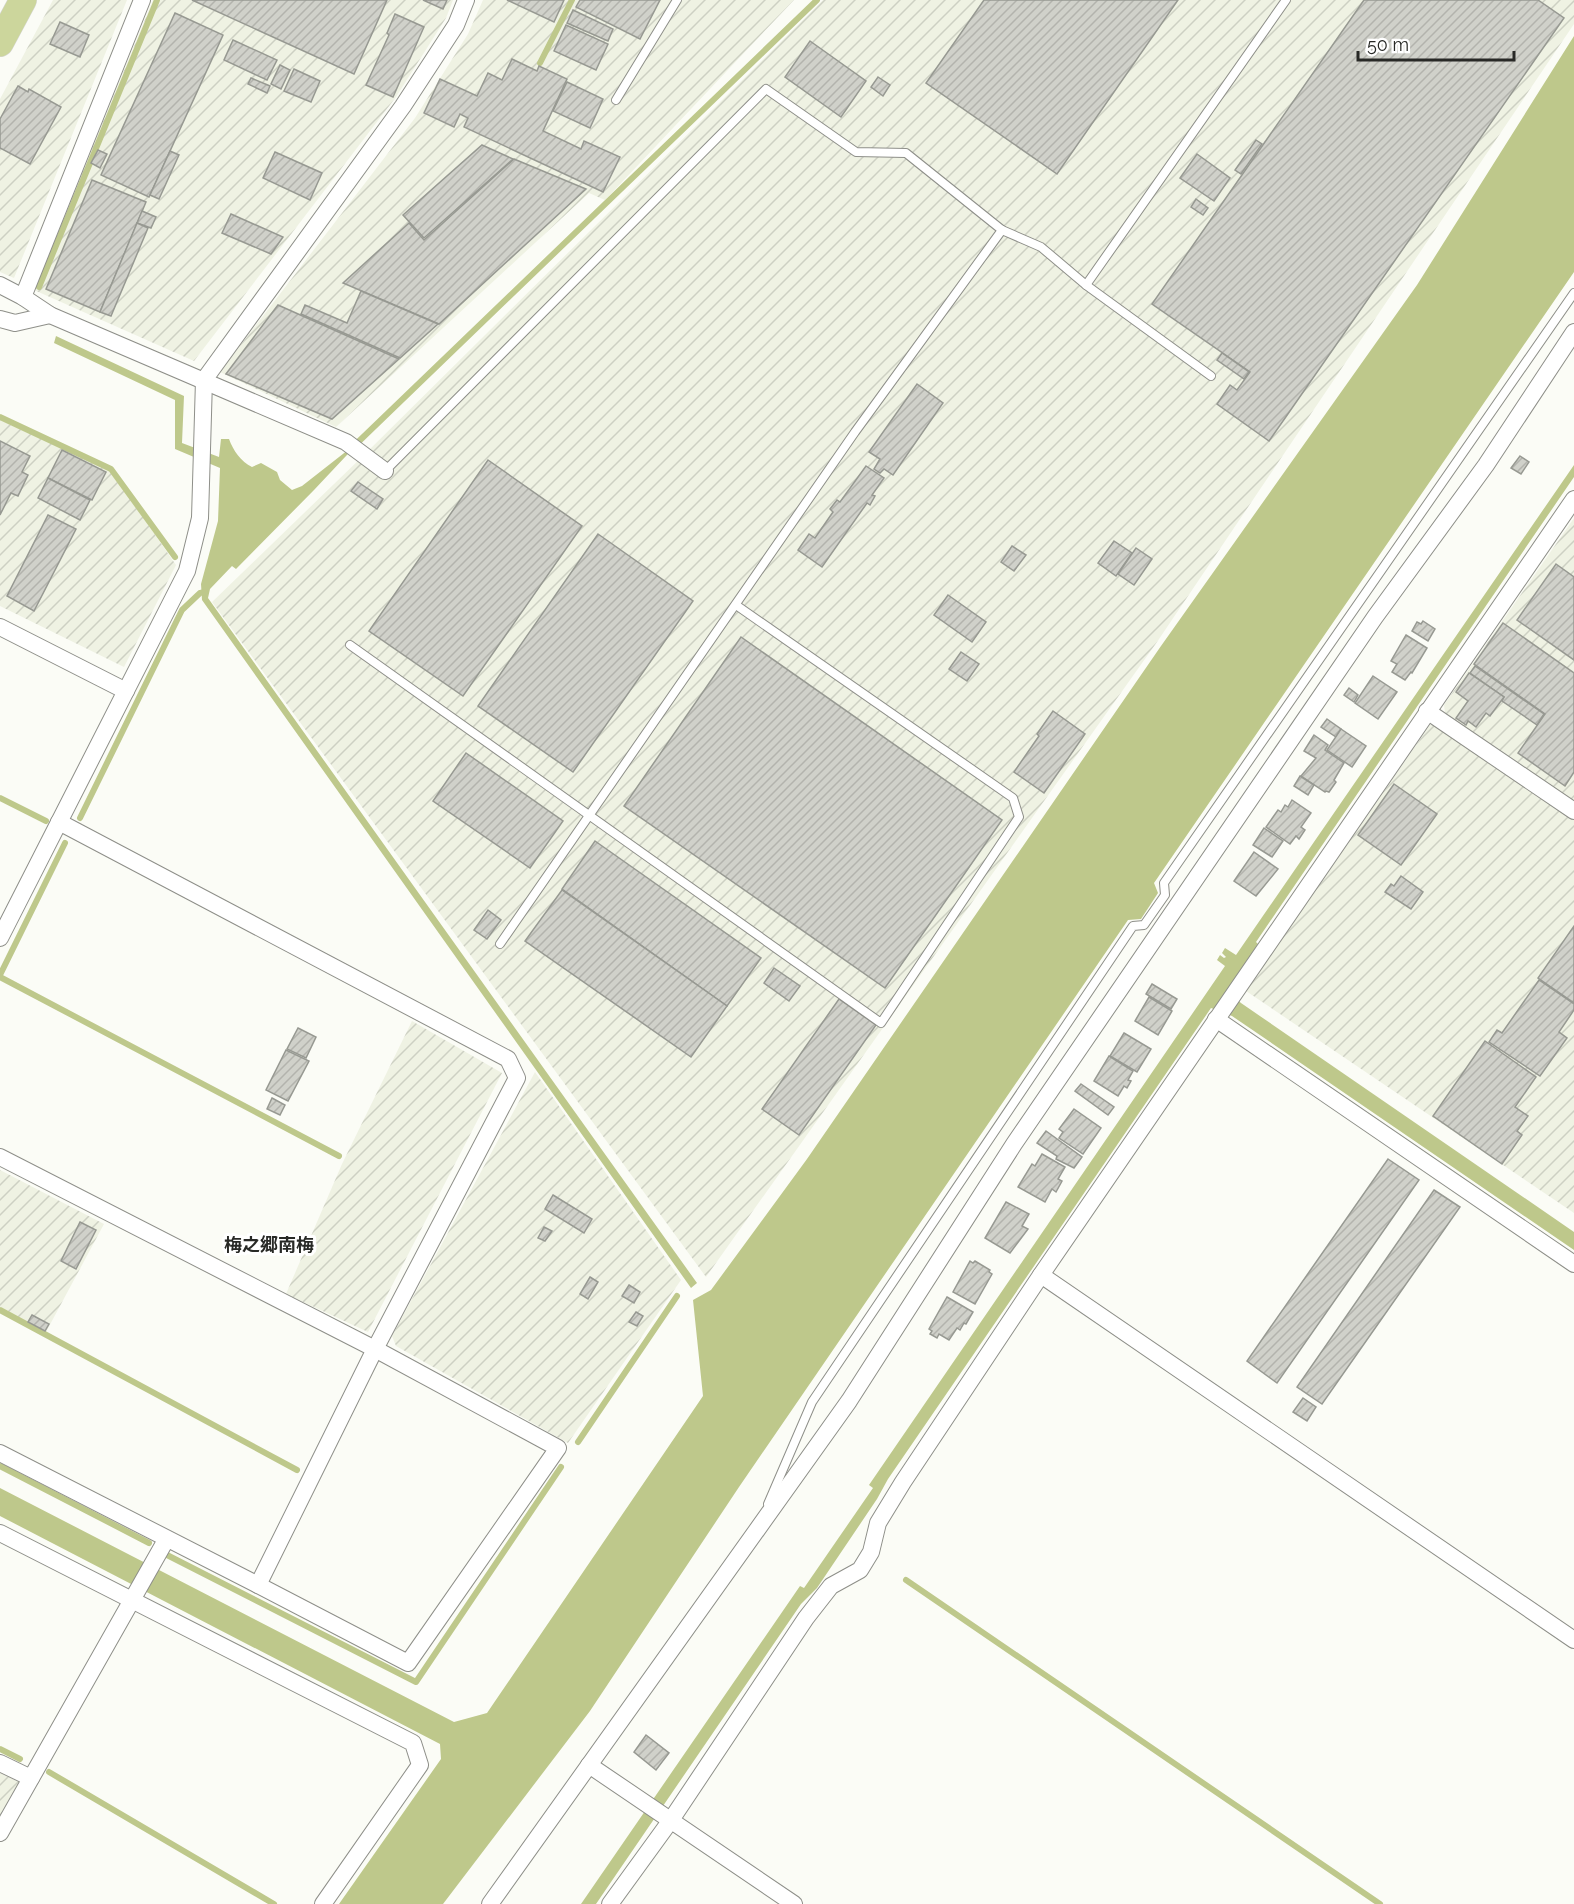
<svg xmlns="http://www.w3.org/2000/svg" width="1574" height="1904" font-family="Raleway,'Noto Sans JP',sans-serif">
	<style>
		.industrial { fill: url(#industrial-furrows) }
		.water { fill: #bec88b }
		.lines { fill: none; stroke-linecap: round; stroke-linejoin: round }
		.stream { stroke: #bec88b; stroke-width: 6 }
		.building { fill: url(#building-hatch); stroke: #979992; stroke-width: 1.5 }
		.service-casing { stroke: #8e8f89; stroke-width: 10 }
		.minor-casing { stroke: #8e8f89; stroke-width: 18 }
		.trunk-casing { stroke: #d8d8d8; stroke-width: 28 }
		.service { stroke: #fff; stroke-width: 8 }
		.minor { stroke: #fff; stroke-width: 16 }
		.trunk { stroke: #ccd69c; stroke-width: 27 }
		.labels { text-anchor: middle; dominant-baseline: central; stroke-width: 6; stroke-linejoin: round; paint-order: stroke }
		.neighbourhood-label { font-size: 18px; font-weight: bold; fill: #282926; stroke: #fff }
	</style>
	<defs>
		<pattern id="industrial-furrows" width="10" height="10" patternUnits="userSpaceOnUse" patternTransform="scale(1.5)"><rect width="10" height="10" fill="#eff2e3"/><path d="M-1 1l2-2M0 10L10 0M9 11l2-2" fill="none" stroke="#cdd0c3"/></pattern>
		<pattern id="building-hatch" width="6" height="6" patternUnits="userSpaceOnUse" patternTransform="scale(1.5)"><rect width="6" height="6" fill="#d0d1ca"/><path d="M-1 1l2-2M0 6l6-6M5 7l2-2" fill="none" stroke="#b3b3ad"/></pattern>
	</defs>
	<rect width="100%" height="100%" fill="#fbfcf6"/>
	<g class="industrial">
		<path d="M53,0h74l-113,278 -14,-6v-173z"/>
		<path d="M153,0h300l-7,18 -50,79 -202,264 -160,-71z"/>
		<path d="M483,0h311l-189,200 -16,-7 -253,234 -116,-55 195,-254 53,-84z"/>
		<path d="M823,0h751v24l-417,618 -451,635 -494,-675 152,-147z"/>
		<path d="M0,420l111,51 65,94 -52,102 -124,-61z"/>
		<path d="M1574,518v283l-129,-88 -1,-8z"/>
		<path d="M1430,725h5l139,94v394l-328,-222z"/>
		<path d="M412,1021l90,52 -134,259 -82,-38 56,-130z"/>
		<path d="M535,1072l146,208 -113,163 -172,-97 -4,-10z"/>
		<path d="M0,1170l104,54 -58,108 -46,-25z"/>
		<path d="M0,1773l21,10 -21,35z"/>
	</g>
	<g class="water">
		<path d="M1574,36v236l-420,611 4,10 -17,26 -13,1 -389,567 -149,224 -147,193h-104l102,-145 -1,-15 -440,-228v-28l454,234 33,-9 216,-317 -10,-96 18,-10 96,-131 354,-513 256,-361z"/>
		<path d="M56,336l128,60 -2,47 37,14 2,-18h8c4,11 12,23 23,28l9,-4 16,9 3,8 12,10 10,-4 60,-47 -48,51 -78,79 -4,-3 -22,23 -2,9 489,685 -6,5 -489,-688 -1,-16 17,-63 2,-53 -45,-19v-49l-121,-57z"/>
		<path d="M1574,465v12l-318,465 2,2 -31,46 14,13 333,229v18l-342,-234 -21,-8 -323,471 -11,20 -60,89 -16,16 -205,300h-15l219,-318 4,2 69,-100 -4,-3 356,-519 -8,-6 3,-5 4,3 2,-1 -4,-4 3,-5 11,7z"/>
	</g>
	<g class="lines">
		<g class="stream">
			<path d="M540,63l32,-63"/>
			<path d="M39,287l118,-287"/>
			<path d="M0,417l111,52 64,88"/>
			<path d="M355,445l462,-445"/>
			<path d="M0,798l46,23"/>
			<path d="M80,818l102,-208 18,-17 5,-1"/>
			<path d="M0,975l65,-132"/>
			<path d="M0,977l339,179"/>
			<path d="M0,1310l297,160"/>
			<path d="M578,1442l99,-146"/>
			<path d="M0,1466l149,77"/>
			<path d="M167,1555l249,127 145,-215"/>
			<path d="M906,1580l474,324"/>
			<path d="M0,1749l20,10"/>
			<path d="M49,1772l225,132"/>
		</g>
	</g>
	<g class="building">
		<path d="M192,0h195l-33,74z"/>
		<path d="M423,0h24l-4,9z"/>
		<path d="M507,0h57l-10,22z"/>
		<path d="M580,0h80l-20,39 -64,-32z"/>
		<path d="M984,0h194l-121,174 -131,-91z"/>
		<path d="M1364,0h174l26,18 -295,423 -52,-37 13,-19 7,5 13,-18 -98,-68z"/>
		<path d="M573,10l40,19 -5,12 -41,-18z"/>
		<path d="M175,13l48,22 -74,162 -48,-22z"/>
		<path d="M395,14l29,13 -31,70 -27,-12 23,-50 -2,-2z"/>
		<path d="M60,22l29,13 -9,22 -30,-13z"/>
		<path d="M566,25l42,19 -12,26 -42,-19z"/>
		<path d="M233,40l44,20 -10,20 -43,-20z"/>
		<path d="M810,41l56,40 -25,36 -56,-40z"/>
		<path d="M512,59l25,12 2,-5 28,13 -24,52 38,18 3,-8 36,16 -17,35 -139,-65 4,-9 -8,-4 -6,13 -30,-14 16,-34 37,17 11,-23 14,7z"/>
		<path d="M280,65l10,5 -9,19 -10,-5z"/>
		<path d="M294,69l26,12 -9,21 -27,-11z"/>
		<path d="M878,77l12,8 -7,11 -12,-9z"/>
		<path d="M251,78l19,8 -3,7 -19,-9z"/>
		<path d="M567,82l36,17 -13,29 -37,-17z"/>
		<path d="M18,86l10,6 1,-3 32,18 -31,57 -30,-16v-29z"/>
		<path d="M1256,140l6,4 -21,30 -6,-4z"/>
		<path d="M482,145l31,14 -89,79 -21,-23z"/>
		<path d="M98,150l9,4 -7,14 -9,-5z"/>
		<path d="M170,151l9,4 -20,44 -9,-4z"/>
		<path d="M275,152l47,21 -12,27 -47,-22z"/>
		<path d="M1197,154l33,24 -16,23 -34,-23z"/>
		<path d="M514,159l72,30 -147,135 -96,-41 66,-60 15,17z"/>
		<path d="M92,180l54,22 -46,110 -54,-23z"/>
		<path d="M1196,199l12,9 -5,7 -12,-8z"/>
		<path d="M142,211l14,6 -5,11 -14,-5z"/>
		<path d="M231,214l52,23 -12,17 -49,-21z"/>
		<path d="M137,223l11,5 -37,88 -11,-4z"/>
		<path d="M361,291l77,33 -38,34 -99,-44 4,-9 42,18z"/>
		<path d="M278,305l121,54 -67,60 -106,-45z"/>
		<path d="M1222,353l27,19 -5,7 -27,-19z"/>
		<path d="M917,384l26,19 -50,72 -9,-6 -4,4 -6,-4 6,-10 -11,-7z"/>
		<path d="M0,441l30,15 -8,16 6,3 -10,21 -7,-3 -11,22z"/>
		<path d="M62,450l44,22 -14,28 -44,-22z"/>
		<path d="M1520,456l9,6 -8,12 -10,-6z"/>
		<path d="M488,460l94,66 -119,170 -94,-65z"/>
		<path d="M866,466l18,12 -12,17 3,1 -5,9 -3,-2 -45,64 -24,-17 11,-16 6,4 18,-26 -3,-3 7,-9 3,2z"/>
		<path d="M48,478l42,22 -10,20 -42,-22z"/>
		<path d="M358,482l25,17 -6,10 -26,-18z"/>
		<path d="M48,515l28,14 -42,82 -27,-15z"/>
		<path d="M598,534l95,67 -120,171 -95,-66z"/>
		<path d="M1114,541l18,12 -16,23 -18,-13z"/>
		<path d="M1012,546l14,9 -12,16 -13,-9z"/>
		<path d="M1136,548l16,11 -18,26 -16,-11z"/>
		<path d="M1556,564l18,13v83l-57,-40z"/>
		<path d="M948,595l38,27 -14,20 -38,-27z"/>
		<path d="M1423,621l12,8 -7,12 -16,-10 5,-9 4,2z"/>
		<path d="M1503,623l71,50v99l-9,14 -47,-33 27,-39 -71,-50z"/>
		<path d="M1406,635l21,13 -15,25 -1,-1 -6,8 -13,-8 5,-8 -6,-3z"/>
		<path d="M741,637l261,183 -117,168 -261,-182z"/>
		<path d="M961,652l18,12 -12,17 -18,-12z"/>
		<path d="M1475,666l69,48 -7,11 -35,-24 2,-4 -34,-24z"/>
		<path d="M1469,673l35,24 -14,19 -4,-3 -10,14 -8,-6 -2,4 -10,-7 12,-17 -12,-9z"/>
		<path d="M1373,676l24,16 -19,27 -23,-16z"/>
		<path d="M1349,688l9,7 -4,7 -10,-7z"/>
		<path d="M1053,711l32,23 -41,59 -30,-21 25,-36 -2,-2z"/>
		<path d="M1327,719l14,10 -5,8 -15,-10z"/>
		<path d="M1341,729l25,17 -14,21 -25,-17z"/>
		<path d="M1314,735l14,10 -3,5 19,13 -10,17 2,2 -7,10 -3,-1 -1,1 -24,-16 15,-18 -12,-7z"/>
		<path d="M466,753l97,68 -33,47 -97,-67z"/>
		<path d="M1300,776l14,9 -6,10 -14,-9z"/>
		<path d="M1394,784l43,30 -36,51 -43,-30z"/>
		<path d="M1292,800l19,13 -10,14 4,3 -6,9 -3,-3 -6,8 -24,-17 12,-17 3,2 4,-7 3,2z"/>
		<path d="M1264,828l19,13 -11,16 -19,-12z"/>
		<path d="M595,841l166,117 -34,48 -165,-117z"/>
		<path d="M1254,852l24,17 -22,27 -22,-15z"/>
		<path d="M1401,876l22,16 -12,17 -26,-17 6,-8 3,2z"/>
		<path d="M562,890l165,116 -36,51 -166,-116z"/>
		<path d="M488,910l13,10 -14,19 -13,-9z"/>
		<path d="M1574,926v77l-36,-25z"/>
		<path d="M774,968l26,18 -11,15 -25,-18z"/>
		<path d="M1539,980l35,24v6l-15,22 8,6 -27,38 -51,-34 8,-12 5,3z"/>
		<path d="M1152,984l25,15 -6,10 -25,-15z"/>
		<path d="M1149,997l23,14 -14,24 -23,-14z"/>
		<path d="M839,999l37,26 -77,110 -37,-26z"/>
		<path d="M298,1028l18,9 -10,21 -19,-9z"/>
		<path d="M1124,1033l27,16 -14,23 -27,-16z"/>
		<path d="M1485,1041l51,36 -21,30 13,9 -11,15 5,4 -20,29 -69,-48z"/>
		<path d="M286,1050l23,11 -21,40 -22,-11z"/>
		<path d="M1109,1056l24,15 -5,9 3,1 -4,7 -3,-2 -6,10 -24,-15z"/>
		<path d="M1081,1084l33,23 -6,8 -33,-24z"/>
		<path d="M272,1098l13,7 -5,10 -13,-6z"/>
		<path d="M1074,1109l27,19 -18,26 -24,-16 4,-6 -4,-3z"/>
		<path d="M1046,1131l36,26 -8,11 -18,-9 1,-3 -20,-13z"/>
		<path d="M1042,1154l23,13 -7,12 4,2 -6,11 -4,-3 -7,13 -27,-15 14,-23 3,2z"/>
		<path d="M1388,1159l31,21 -142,203 -30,-22z"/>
		<path d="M1434,1190l26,17 -138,197 -25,-17z"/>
		<path d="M553,1195l39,24 -8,14 -39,-24z"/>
		<path d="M1006,1202l23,12 -7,12 6,3 -18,24 -25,-15z"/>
		<path d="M80,1222l16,8 -20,39 -15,-8z"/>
		<path d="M544,1227l8,4 -7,10 -7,-3z"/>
		<path d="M970,1261l3,2 2,-2 15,9 -1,2 3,2 -17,30 -22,-12z"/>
		<path d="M590,1277l8,5 -10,17 -8,-5z"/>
		<path d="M629,1285l11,7 -6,11 -12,-7z"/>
		<path d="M947,1297l26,15 -7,12 -2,-1 -4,7 -3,-2 -8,12 -10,-6 -2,4 -7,-4 2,-3 -3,-2z"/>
		<path d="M636,1312l7,4 -6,10 -8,-4z"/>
		<path d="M32,1315l17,9 -4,7 -17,-9z"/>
		<path d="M1303,1398l13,9 -9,14 -14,-9z"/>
		<path d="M646,1735l23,18 -13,17 -22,-18z"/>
	</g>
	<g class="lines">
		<defs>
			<g id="service">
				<path d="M616,100l61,-100"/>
				<path d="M1086,285l200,-285"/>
				<path d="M385,471l381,-382 90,63 50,1 96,77 39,17 45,38 125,91"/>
				<path d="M350,645l531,378 138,-206 -6,-19 -277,-193"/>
				<path d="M500,944l355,-512 147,-202"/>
				<path d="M768,1504l44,-102 321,-476 11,-1 21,-30 -1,-12 410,-590"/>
			</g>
			<g id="minor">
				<path d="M0,285l23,12 27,18 296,127 39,29"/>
				<path d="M23,297l119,-297"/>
				<path d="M0,319l15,4 35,-8"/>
				<path d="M0,627l126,64"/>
				<path d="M1427,711l147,100"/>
				<path d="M0,938l187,-367 13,-53 4,-138 199,-274 53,-81 10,-25"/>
				<path d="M1216,1019l358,245"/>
				<path d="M0,1157l375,192 183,99 -150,215 -150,-78"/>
				<path d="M1041,1275l533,365"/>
				<path d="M0,1453l258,132 117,-236 142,-271 -9,-19 -449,-237"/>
				<path d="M0,1533l413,210 7,22 -97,139"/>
				<path d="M0,1763l31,15"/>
				<path d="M589,1765l205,139"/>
				<path d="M0,1833l166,-293"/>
				<path d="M490,1904l359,-503 165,-257 361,-527 111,-152 88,-133"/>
				<path d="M610,1904l61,-84 135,-202 25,-32 29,-16 11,-18 7,-29 25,-41 138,-207 533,-776"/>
			</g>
			<path id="trunk" d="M0,43l23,-43"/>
		</defs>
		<use href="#service" class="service-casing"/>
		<use href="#minor" class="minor-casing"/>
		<use href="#trunk" class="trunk-casing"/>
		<use href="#service" class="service"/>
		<use href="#minor" class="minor"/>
		<use href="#trunk" class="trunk"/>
	</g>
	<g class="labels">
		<g class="neighbourhood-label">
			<text x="269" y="1244">梅之郷南梅</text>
		</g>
	</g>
	<path d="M1358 51v9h156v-9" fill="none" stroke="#282926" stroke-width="3"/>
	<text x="1367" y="51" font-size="18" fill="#282926" stroke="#ffffff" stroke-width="4.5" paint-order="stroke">50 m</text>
</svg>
